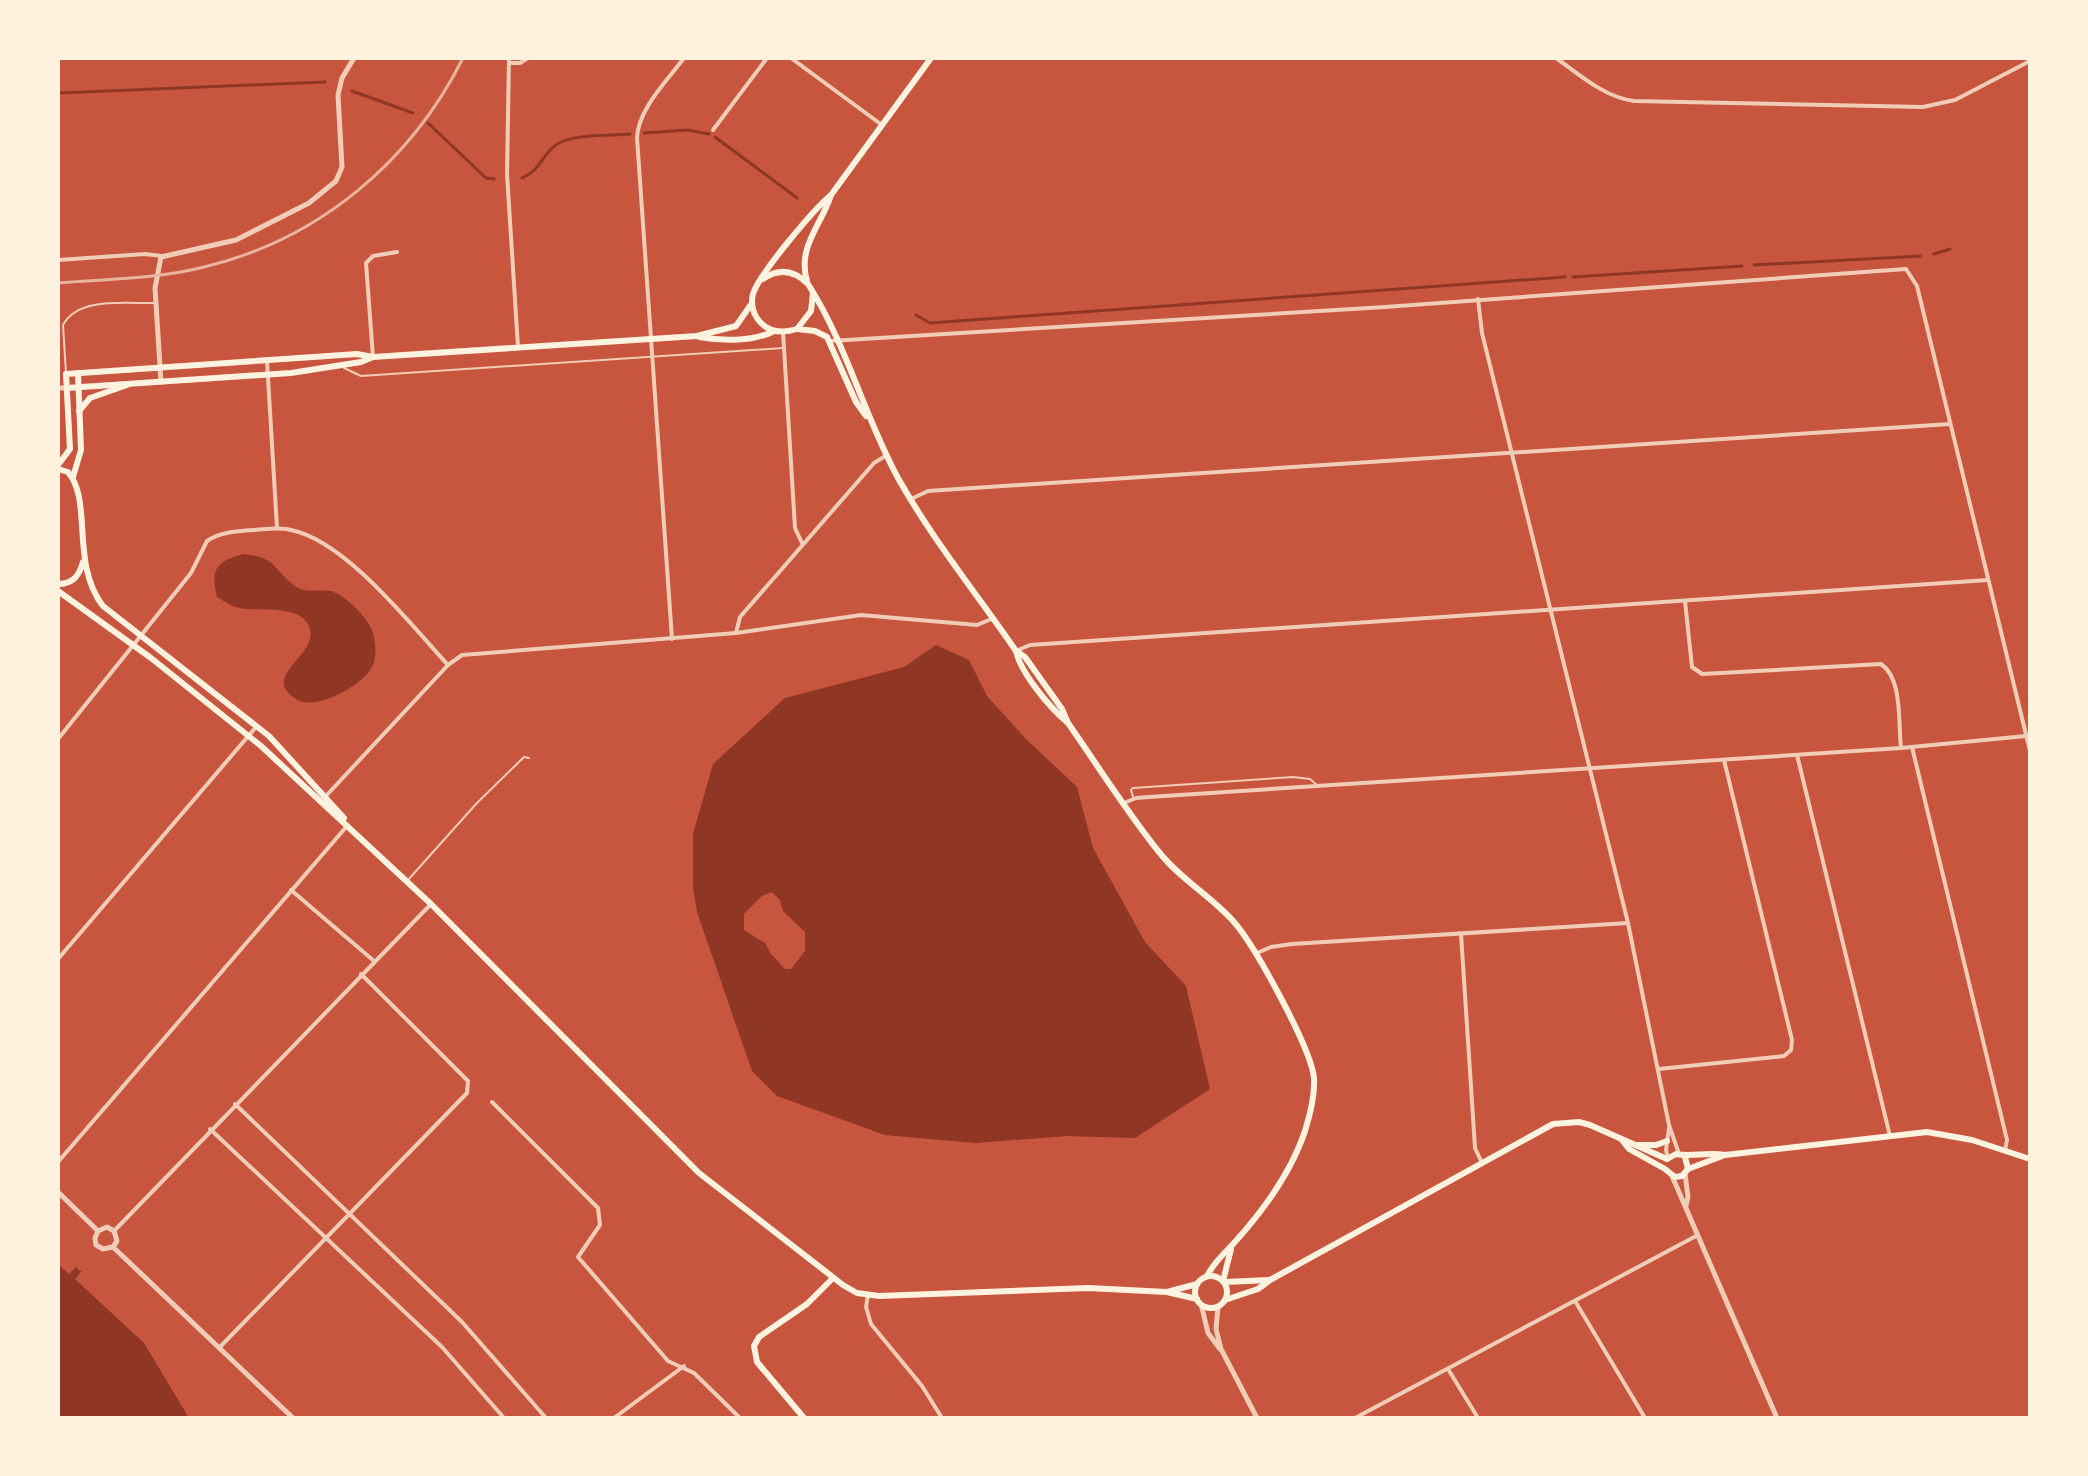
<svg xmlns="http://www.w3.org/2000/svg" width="2088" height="1476" font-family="Figtree,sans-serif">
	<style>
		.water { fill: #8f3625; fill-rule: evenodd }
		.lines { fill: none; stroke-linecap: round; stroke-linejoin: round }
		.stream { stroke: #8f3625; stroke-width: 3 }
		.service { stroke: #f1ccb7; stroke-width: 2 }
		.minor { stroke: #f1ccb7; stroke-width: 4 }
		.tertiary { stroke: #f1ccb7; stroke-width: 5 }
		.secondary { stroke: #fff3e0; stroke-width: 6 }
		.rail { stroke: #e9b49f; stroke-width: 3 }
	</style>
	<rect width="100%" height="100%" fill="#c8553d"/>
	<g class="water">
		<path d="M244,554c34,4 28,15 50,31 11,9 23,4 36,6 13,2 34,24 40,35 5,9 7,26 4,36 -5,21 -57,49 -76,38 -43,-24 27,-46 10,-76 -12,-20 -49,-12 -69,-16 -8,-2 -15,-7 -22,-11 -7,-29 0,-36 27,-43z"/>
		<path d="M936,645l33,15 18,36 38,42 52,49 16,61 52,94 41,44 24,103 -75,49 -69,-2 -90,7 -91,-8 -108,-39 -25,-25 -55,-159 -4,-25v-53l20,-70 72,-66 119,-31zM772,892l8,8 3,11 22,21v19l-14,18h-6l-14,-15 -6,-11 -21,-13v-16l18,-18z"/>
		<path d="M58,1264l11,10 8,-8 1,4 4,1 -7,8 69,64 45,75h-131z"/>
	</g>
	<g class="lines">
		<g class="stream">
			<path d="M352,91l61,22"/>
			<path d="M58,93l267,-11"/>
			<path d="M428,123l58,55 8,1"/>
			<path d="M644,133l44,-3 21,4"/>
			<path d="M715,137l82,61"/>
			<path d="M522,178c21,-9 20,-26 37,-35 16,-9 52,-7 71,-9"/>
			<path d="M1934,254l16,-5"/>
			<path d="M1754,265l167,-9"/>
			<path d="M1573,277l169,-11"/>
			<path d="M916,315l14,8 635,-46"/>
		</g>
		<g class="service">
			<path d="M344,368l17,8 422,-28"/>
			<path d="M66,373l-3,-48c15,-29 64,-21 93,-22"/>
			<path d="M1133,797l-2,-7 2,-2 160,-11 17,2 7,6"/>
			<path d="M408,880l68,-76 48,-47 5,1"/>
		</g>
		<g class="minor">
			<path d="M509,58l-2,116 11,173"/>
			<path d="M791,58l91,67"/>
			<path d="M1556,58c24,17 48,39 78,43l289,6 32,-7 75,-39"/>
			<path d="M509,63h11l8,-5"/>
			<path d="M713,130l54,-72"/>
			<path d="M58,260l87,-6 17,2"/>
			<path d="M1478,299l4,34 146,590 41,202 10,29"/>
			<path d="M783,332l12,196 7,15"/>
			<path d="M830,341l555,-34 521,-38 11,17 113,465"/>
			<path d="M373,357l-7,-94 7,-7 24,-4"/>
			<path d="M267,361l10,167"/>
			<path d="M911,499l17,-8 1022,-67"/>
			<path d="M1685,601l7,66 10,7 179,-10c22,15 17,59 20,84"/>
			<path d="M736,633l4,-16 134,-154 13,-8"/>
			<path d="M672,639l-35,-501c1,-29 30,-57 47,-80"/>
			<path d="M1016,651l14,-6 958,-65"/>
			<path d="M58,739l133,-166 16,-32c13,-9 31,-10 47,-11 12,-1 25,-3 37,0 55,11 120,95 157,135"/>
			<path d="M1912,747l95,393 -2,11"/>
			<path d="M1797,755l93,381"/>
			<path d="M325,797l123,-132 14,-10 274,-22 125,-18 116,10 17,-7"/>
			<path d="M1124,803l12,-5 13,-1 752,-49 125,-12"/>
			<path d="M291,890l83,71"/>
			<path d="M1461,934l14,214 7,15"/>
			<path d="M1257,953l14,-6 21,-3 336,-21"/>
			<path d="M58,959l198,-232"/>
			<path d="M1659,1069l125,-13 7,-6 1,-10 -68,-280"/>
			<path d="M492,1102l106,106 2,17 -22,32 90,104 26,12 46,45"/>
			<path d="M235,1104l227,218 84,96"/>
			<path d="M210,1129l232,218 62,71"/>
			<path d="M1668,1158l-2,-8 3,-22"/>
			<path d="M58,1162l289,-336"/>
			<path d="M114,1231l317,-327"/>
			<path d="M868,1295l-2,12 5,17 51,62 20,32"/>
			<path d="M1575,1301l70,117"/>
			<path d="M220,1347l247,-254 1,-12 -107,-107"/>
			<path d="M1448,1369l30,49"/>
			<path d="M614,1418l70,-52"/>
			<path d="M1355,1418l343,-183"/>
		</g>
		<g class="tertiary">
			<path d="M161,382l-6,-94 6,-31 75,-17 73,-37 27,-22 6,-14 -4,-72 4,-17 12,-20"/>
			<path d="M58,388h9"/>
			<path d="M1685,1174l3,23 -2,9"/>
			<path d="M1672,1176l105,242"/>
			<path d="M58,1192l40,39"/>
			<path d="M98,1231l9,-4 7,4 3,10 -4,6"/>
			<path d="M98,1231l-3,7 1,7 7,4 10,-2"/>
			<path d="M113,1247l180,171"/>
			<path d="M1201,1304l7,29 12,16"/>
			<path d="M1218,1307l-2,22 5,20 36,69"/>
		</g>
		<g class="secondary">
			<path d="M763,279c16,-11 31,-9 45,5 39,61 56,132 90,194 34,61 79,116 118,173l9,6 37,52 6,14c30,43 58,88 91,129 21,27 52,44 75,70 21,24 77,126 80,156 1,18 -4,36 -9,53 -14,42 -42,80 -71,112 -10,11 -20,19 -27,33"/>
			<path d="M807,281c-10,-34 14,-55 24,-86"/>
			<path d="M813,293l-2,18 -14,18c-13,4 -26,4 -36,-6 -7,-7 -11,-18 -8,-29 6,-20 61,-85 78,-99l100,-137"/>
			<path d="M797,329l18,2 12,6 29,65 10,14"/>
			<path d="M699,337c23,4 54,5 75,-6"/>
			<path d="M67,388l224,-15 70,-11 12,-5"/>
			<path d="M79,411l11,-13 37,-13"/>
			<path d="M58,465l12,-16 -4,-75 291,-20 16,3 324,-21 39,-10 16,-23"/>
			<path d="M58,469l10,3c25,29 2,91 35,134l166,130 75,82"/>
			<path d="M73,477l8,-27 -3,-77"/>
			<path d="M58,584c15,0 21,-8 25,-22"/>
			<path d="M58,591l93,67 110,88 170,158 268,269 144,112 14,8 22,3 209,-8 79,4 30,7"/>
			<path d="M1016,651c4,21 34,57 51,71"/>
			<path d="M1622,1140l7,9 36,20 10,8 7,-1 6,-7 -3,-12"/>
			<path d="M1638,1145h18l11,-4"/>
			<path d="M1667,1159l9,-5c16,3 32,-2 49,1l202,-23 45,8 58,19"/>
			<path d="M1688,1169l37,-14"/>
			<circle cx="1211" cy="1292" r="16"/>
			<path d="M1223,1281l8,-32"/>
			<path d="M1225,1282l44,-2"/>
			<path d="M1167,1292l30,-8"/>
			<path d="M1225,1300l33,-11 12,-9 283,-156 26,-2 11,3 77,34"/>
			<path d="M804,1418l-47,-56 -3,-16 5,-9 48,-33 26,-26"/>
		</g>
		<path class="rail" d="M58,283c49,-4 99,-4 146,-16 114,-27 207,-105 259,-209"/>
	</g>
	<rect width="2088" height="1476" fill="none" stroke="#fff3e0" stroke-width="120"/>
</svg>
